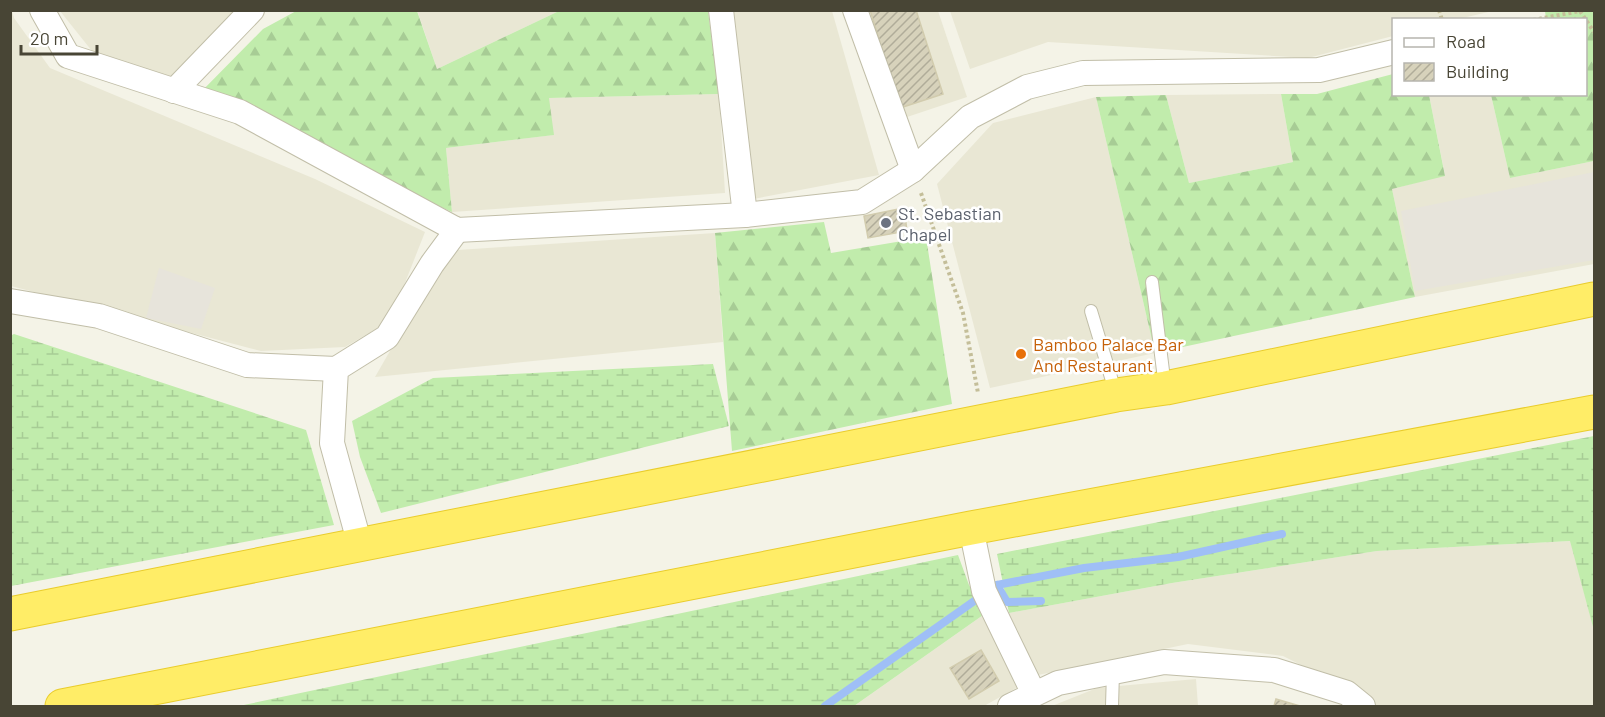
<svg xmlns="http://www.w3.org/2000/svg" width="1605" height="717" font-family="Barlow,sans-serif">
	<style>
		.residential { fill: #e9e7d4 }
		.industrial { fill: #e7e4db }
		.forest { fill: url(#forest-firs) }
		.wetland { fill: url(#wetland-marsh) }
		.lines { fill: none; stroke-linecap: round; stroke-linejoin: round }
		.stream { stroke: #9fbff6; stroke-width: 8 }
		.building { fill: url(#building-hatch); stroke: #d2ccae; stroke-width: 1.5 }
		.lane-casing { stroke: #c1bea8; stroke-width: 14 }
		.street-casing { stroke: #c1bea8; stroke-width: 26 }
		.highway-casing { stroke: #e9cc2c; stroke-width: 35 }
		.path { stroke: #c4be99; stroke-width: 4; stroke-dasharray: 3 3; stroke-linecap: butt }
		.lane { stroke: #fff; stroke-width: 12 }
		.street { stroke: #fff; stroke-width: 24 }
		.highway { stroke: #ffed67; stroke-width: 33 }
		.worship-dot { fill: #6b7280; stroke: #fff; stroke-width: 2 }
		.food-dot { fill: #e8710a; stroke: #fff; stroke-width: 2 }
		.labels { text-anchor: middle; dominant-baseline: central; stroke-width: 5; stroke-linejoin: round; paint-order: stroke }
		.worship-label { font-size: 18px; fill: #5b616d; stroke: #fff; text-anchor: start }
		.food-label { font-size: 18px; fill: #c56008; stroke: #fff; text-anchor: start }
	</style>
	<defs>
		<pattern id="forest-firs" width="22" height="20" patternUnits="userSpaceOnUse" patternTransform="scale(1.5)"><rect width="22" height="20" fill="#c1ecac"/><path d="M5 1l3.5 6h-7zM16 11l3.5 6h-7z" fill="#a7cc95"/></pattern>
		<pattern id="wetland-marsh" width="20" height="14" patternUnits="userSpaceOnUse" patternTransform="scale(1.5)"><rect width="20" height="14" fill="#c1ecac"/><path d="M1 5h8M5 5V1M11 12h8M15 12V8" fill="none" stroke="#a7cc95"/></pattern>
		<pattern id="building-hatch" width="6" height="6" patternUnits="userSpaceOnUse" patternTransform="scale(1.5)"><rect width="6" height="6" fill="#d7d2bb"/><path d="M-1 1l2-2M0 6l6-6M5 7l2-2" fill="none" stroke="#b0ac99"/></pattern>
	</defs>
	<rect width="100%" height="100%" fill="#f4f3e7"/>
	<g class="residential">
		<path d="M417,10l142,1 -122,58z"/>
		<path d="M10,11h2l2,7 36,50 265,111 110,53 -35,89 -45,26 -84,4 -250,-65z"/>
		<path d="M60,11h173l-52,68 -85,-23z"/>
		<path d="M732,11h100l47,164 -131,25z"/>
		<path d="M871,11h67l29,86 -63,21z"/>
		<path d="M950,11v-1l543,1 -35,8 -64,1 -1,16 -85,22 -260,-16 -78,27z"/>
		<path d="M719,94l6,99 -273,19 -6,-64 107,-13 -5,-37z"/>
		<path d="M1281,94l12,68 -104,21 -23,-88z"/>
		<path d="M1429,95h62l19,83 84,-17v103l-179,33 -23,-108 53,-14z"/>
		<path d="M1096,97l59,256 -165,35 -53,-204 56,-61z"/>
		<path d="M715,233l8,109 -348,35 46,-80 37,-47z"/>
		<path d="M1571,541l23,90v75h-218l-11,-9 -82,-41 -95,-12 -150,31 -29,-62 163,-30 205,-32z"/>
		<path d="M986,613l34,73 -36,20h-130z"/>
		<path d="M1196,679l2,27h-146l45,-18z"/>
	</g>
	<g class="industrial">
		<path d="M1594,172v88l-179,31 -14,-80z"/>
		<path d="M159,268l56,20 -14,41 -55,-11z"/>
	</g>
	<g class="forest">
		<path d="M298,10l119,1 20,58 122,-58h149l11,83 -170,4 5,37 -108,13 6,64 -256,-115 67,-68z"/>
		<path d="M1545,11h49v150l-84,17 -19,-83 95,-1v-74l-40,-1z"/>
		<path d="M1393,74l1,20 35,1 16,81 -53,13 23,108 -260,56 -59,-256 70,-2 23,88 104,-21 -12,-68h36z"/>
		<path d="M824,222l7,31 95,-16 26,167 -220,47 -17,-218z"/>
	</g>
	<g class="wetland">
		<path d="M14,334l292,96 28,95 -323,61 -1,-250z"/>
		<path d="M713,364l16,62 -348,87 -21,-56 -8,-36 81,-43z"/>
		<path d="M1594,436v195l-24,-90 -193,10 -205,32 -163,30 -12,-59z"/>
		<path d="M958,555l11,30 17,28 -132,93h-615z"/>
	</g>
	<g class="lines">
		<g class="stream">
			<path d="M997,585l10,17 34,-1"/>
			<path d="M825,706l172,-121 87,-17 94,-11 104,-23"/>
		</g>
	</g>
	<g class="building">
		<path d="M870,10h46l27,84 -43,14z"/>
		<path d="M904,208l3,23 -39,7 -4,-22z"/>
		<path d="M981,650l18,31 -30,18 -19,-31z"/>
		<path d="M1276,699l24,7h-26z"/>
	</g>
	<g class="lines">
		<defs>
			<g id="lane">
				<path d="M1152,282l13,105"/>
				<path d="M1091,311l25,83"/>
				<path d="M1112,706l1,-34"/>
			</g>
			<g id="street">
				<path d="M42,10l26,46 172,56 217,118 288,-15 117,-13 51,-32 57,-53 57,-30 56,-14 236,-3 75,-18"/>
				<path d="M721,10l24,205"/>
				<path d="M855,10l58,160"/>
				<path d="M174,91l78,-81"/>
				<path d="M10,301l89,15 148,49 89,4"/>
				<path d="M971,528l13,63 50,103"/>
				<path d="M360,545l-28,-102 4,-74 51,-32 45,-73 25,-34"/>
				<path d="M1010,706l48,-23 106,-21 110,8 73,23 16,13"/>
			</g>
			<g id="highway">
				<path d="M10,614l1106,-219 50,-7 428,-89"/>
				<path d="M62,706l909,-178 623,-116"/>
			</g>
		</defs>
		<use href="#lane" class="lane-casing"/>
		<use href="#street" class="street-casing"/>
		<use href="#highway" class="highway-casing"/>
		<g class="path">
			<path d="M1439,10l3,10"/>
			<path d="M1533,20l47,-9 14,21"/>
			<path d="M921,193l42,120 15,80"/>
		</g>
		<use href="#lane" class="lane"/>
		<use href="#street" class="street"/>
		<use href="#highway" class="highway"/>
	</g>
	<circle class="worship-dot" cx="886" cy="223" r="6"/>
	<circle class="food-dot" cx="1021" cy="354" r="6"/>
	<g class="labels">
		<g class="worship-label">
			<text x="898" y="213">St. Sebastian<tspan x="898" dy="21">Chapel</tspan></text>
		</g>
		<g class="food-label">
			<text x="1033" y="344">Bamboo Palace Bar<tspan x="1033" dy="21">And Restaurant</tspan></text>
		</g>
	</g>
	<rect width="1605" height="717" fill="none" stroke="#484535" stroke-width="24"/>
	<rect x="1392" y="18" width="195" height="78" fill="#ffffff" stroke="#b6b5ae" stroke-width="1.5"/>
	<rect x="1404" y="38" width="30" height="9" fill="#ffffff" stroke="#b6b5ae" stroke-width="1.5"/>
	<text x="1446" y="48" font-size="18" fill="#484535">Road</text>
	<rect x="1404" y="63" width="30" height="18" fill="url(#building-hatch)" stroke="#b6b5ae" stroke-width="1.5"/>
	<text x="1446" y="78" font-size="18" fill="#484535">Building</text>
	<path d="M21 45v9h76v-9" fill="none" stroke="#484535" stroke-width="3"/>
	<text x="30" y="45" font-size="18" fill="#484535" stroke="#ffffff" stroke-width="4.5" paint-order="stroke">20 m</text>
</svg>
